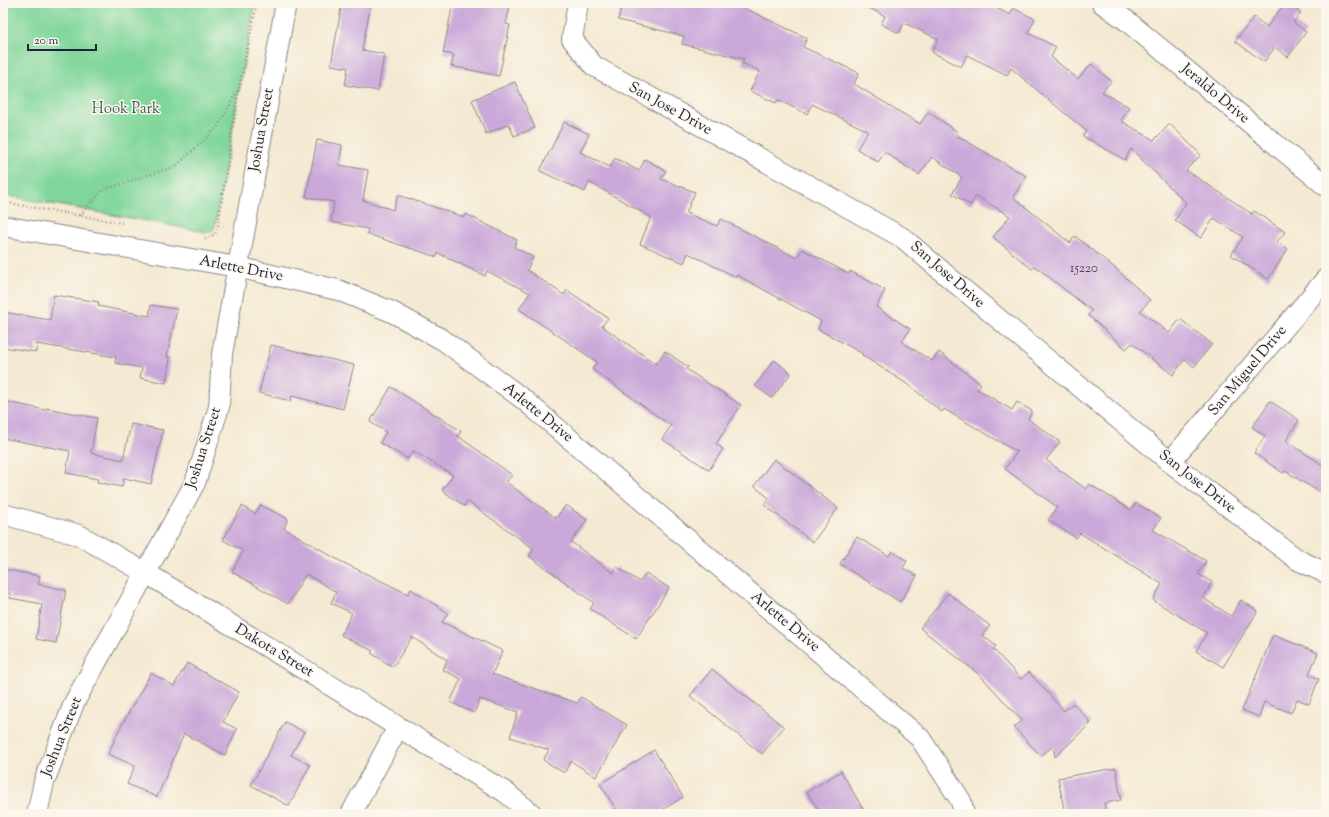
<svg xmlns="http://www.w3.org/2000/svg" width="1329" height="817" font-family="'Sorts Mill Goudy',serif">
	<style>
		.green { fill: #7fd69a; stroke: #507c6a }
		.building { fill: #caa8d9 }
		.lines { fill: none; stroke-linecap: round; stroke-linejoin: round }
		.minor-casing { stroke: #8b8686; stroke-width: 22 }
		.path { stroke: #8b8686; stroke-width: 2.5; stroke-dasharray: 1 3; stroke-linecap: butt }
		.minor { stroke: #fff; stroke-width: 20 }
		.labels { text-anchor: middle; dominant-baseline: central; stroke-width: 3; stroke-linejoin: round; paint-order: stroke }
		.number-label { font-size: 13px; fill: #4c4462 }
		.street-label { font-size: 15px; fill: #22223b; stroke: #fbf7ec }
		.park-label { font-size: 15px; fill: #3e5858; stroke: #fbf7ec }
	</style>
	<rect width="100%" height="100%" fill="#fbf7ec"/>
	<filter id="ink" filterUnits="userSpaceOnUse"><feTurbulence type="fractalNoise" baseFrequency=".025" numOctaves="2"/><feDisplacementMap in="SourceGraphic" scale="8" xChannelSelector="R" yChannelSelector="G"/><feConvolveMatrix kernelMatrix="1 2 1 2 8 2 1 2 1" color-interpolation-filters="sRGB"/></filter>
	<filter id="wash" filterUnits="userSpaceOnUse"><feTurbulence type="fractalNoise" baseFrequency=".012" numOctaves="4" result="noise"/><feDisplacementMap in="SourceGraphic" scale="16" xChannelSelector="R" yChannelSelector="G"/><feGaussianBlur stdDeviation="0.9" result="paint"/><feColorMatrix in="noise" values="0 0 0 0 0 0 0 0 0 0 0 0 0 0 0 0 0 1.4 0 .05"/><feComposite in="paint" operator="in"/></filter>
	<g filter="url(#wash)">
		<rect width="100%" height="100%" fill="#f4e9d2"/>
		<path class="green" d="M3,3h252l-40,223 -3,5 -6,1 -203,-37z"/>
		<g id="blocks">
			<g class="building">
				<path d="M342,3h29l-9,47 22,4 -6,37 -33,-6 3,-17 -17,-3z"/>
				<path d="M453,3h58l-5,21 4,1 -11,51 -48,-10 3,-11 -11,-2z"/>
				<path d="M622,3h103l15,3 67,32 -4,9 56,26 -5,11 66,40 8,-12 30,20 -2,3 70,41 -13,21 57,46 5,-7 40,32 35,32 -10,11 29,22 11,-14 32,25 -18,23 -9,-8 -12,16 -41,-32 -6,6 -38,-34 4,-4 -57,-45 -3,3 -39,-32 17,-21 -34,-20 -5,9 -19,-11 10,-17 -30,-20 -13,18 -34,-23 -7,10 -21,-13 11,-18 -56,-27 -5,10 -29,-14 -2,3 -26,-12 10,-20 -18,-8 2,-4 -62,-15 2,-8 -66,-16z"/>
				<path d="M859,3h128l23,12 3,-7 22,11 -7,14 28,14 -5,10 27,22 13,-15 20,17 -9,11 27,15 -8,14 33,19 16,-16 31,31 -15,15 66,44 2,-3 31,21 -8,10 11,7 -20,30 -37,-24 12,-18 -29,-19 -13,20 -26,-18 11,-17 -55,-54 -6,11 -42,-24 3,-5 -75,-63 -4,7 -40,-20 -6,12 -29,-15 6,-13 -34,-16 -5,10 -18,-9 4,-8z"/>
				<path d="M1285,3l16,10 -8,9 13,10 -18,25 -13,-10 -11,15 -29,-21 19,-24 13,10z"/>
				<path d="M515,82l20,46 -21,8 -5,-12 -23,10 -14,-34z"/>
				<path d="M564,122l25,12 -9,18 30,15 5,-9 24,13 6,-12 21,12 -5,8 34,13 -9,21 31,13 4,-7 76,39 5,-9 47,25 1,-3 35,19 -9,17 34,22 -8,13 30,19 7,-9 42,32 -4,5 35,21 5,-8 15,9 -4,8 32,23 -14,18 40,29 3,-5 42,26 5,-7 25,15 -8,12 53,31 -8,13 14,8 -9,16 28,18 10,-16 17,11 -35,56 -27,-16 11,-18 -54,-33 9,-16 -82,-51 -4,5 -28,-18 9,-13 -52,-38 12,-17 -73,-43 -2,3 -32,-26 -48,-31 1,-1 -45,-25 3,-8 -84,-46 -1,2 -48,-24 -4,10 -44,-19 11,-27 -62,-35 -4,10 -45,-21z"/>
				<path d="M317,140l25,5 -3,20 29,5 -5,30 30,10 5,-15 66,22 2,-3 51,26 -3,7 19,10 -6,13 37,25 3,-5 41,28 -6,8 54,38 9,-13 23,16 -2,2 55,36 -25,39 7,5 -14,21 -47,-31 9,-13 -79,-57 5,-7 -78,-53 11,-16 -43,-22 -2,5 -47,-23 -1,4 -70,-23 1,-5 -37,-7 3,-20 -28,-5z"/>
				<path d="M54,295l45,7 -1,4 51,10 2,-11 26,4 -10,48 3,1 -4,25 -26,-5 2,-10 -27,-5 1,-6 -79,-13 -1,8 -33,-5v-35l47,8z"/>
				<path d="M271,345l83,20 -11,44 -51,-13 -2,5 -31,-8z"/>
				<path d="M774,360l17,13 -19,25 -17,-12z"/>
				<path d="M391,387l70,44 -3,5 54,39 -6,7 50,36 10,-13 21,15 -16,22 42,31 4,-6 23,15 6,-9 23,15 -33,51 -46,-30 4,-6 -65,-47 5,-7 -67,-48 -3,5 -22,-16 11,-15 -40,-24 -5,8 -28,-16 6,-11 -16,-10z"/>
				<path d="M3,401l42,9 1,-2 51,10 -6,35 32,7 8,-36 32,6 -12,54 -27,-6 -2,9 -25,-5 1,-3 -32,-6 4,-22 -67,-13z"/>
				<path d="M1270,401l29,19 -13,21 40,26v29l-41,-25 -2,2 -29,-20 11,-17 -13,-9z"/>
				<path d="M774,459l64,49 -25,34 -49,-37 5,-7 -15,-12z"/>
				<path d="M261,505l27,14 -4,9 56,33 68,33 3,-5 37,24 -6,9 61,29 -11,23 85,29 4,-6 46,28 -31,52 -25,-16 -7,12 -21,-13 6,-10 -39,-13 8,-25 -38,-13 -6,14 -24,-11 11,-23 -18,-9 4,-10 -35,-23 -19,30 -22,-14 2,-2 -32,-16 11,-22 -21,-10 5,-11 -30,-18 -18,30 -56,-32 11,-21 -20,-11 19,-34 13,8z"/>
				<path d="M857,537l32,19 3,-5 15,10 -4,7 14,8 -17,26 -60,-38z"/>
				<path d="M3,569l37,7 -2,8 28,6 -10,53 -20,-4 6,-35 -32,-6 1,-4 -8,-1z"/>
				<path d="M948,593l42,33 -8,9 14,11 -3,3 28,30 8,-7 35,39 9,-8 18,20 -36,34 -2,-11 -12,10 -27,-29 8,-6 -41,-45 -61,-48z"/>
				<path d="M1273,635l45,18 -9,21 10,5 -10,25 -12,-5 -6,14 -27,-11 -5,15 -17,-7z"/>
				<path d="M187,663l52,29 -16,30 14,7 -12,26 -41,-21 -27,63 -30,-13 8,-18 -27,-12 11,-24 32,-57 23,13z"/>
				<path d="M712,669l72,58 -22,27 -72,-58z"/>
				<path d="M285,722l19,10 -13,23 19,10 -21,41 -38,-21z"/>
				<path d="M654,750l29,47 -27,17h-37l-19,-30z"/>
				<path d="M1116,768l5,32 -17,3 2,11h-41l-7,-36z"/>
				<path d="M841,771l25,43h-45l-14,-22z"/>
			</g>
		</g>
	</g>
	<g filter="url(#ink)">
		<use href="#blocks" fill-opacity="0" stroke="#8b8686" stroke-width="1"/>
		<g class="lines">
			<defs>
				<g id="minor">
					<path d="M578,3l-6,36 22,27 309,172 49,42 218,182 128,98 28,13"/>
					<path d="M1102,3l25,18 199,165"/>
					<path d="M3,226l234,41 101,23 54,22 51,28 80,59 397,339 41,63 3,13"/>
					<path d="M1170,462l156,-183"/>
					<path d="M3,514l76,21 67,38 359,219 27,22"/>
					<path d="M37,814l7,-32 30,-79 121,-220 24,-76 3,-53 64,-351"/>
					<path d="M351,814l47,-87"/>
				</g>
			</defs>
			<use href="#minor" class="minor-casing"/>
			<g class="path">
				<path d="M3,202l119,21"/>
				<path d="M80,215l23,-25 73,-24 41,-38 22,-40 18,-85"/>
				<path d="M205,239l10,-5 3,-9 21,-137"/>
			</g>
			<use href="#minor" class="minor"/>
		</g>
	</g>
	<g class="labels">
		<g class="number-label">
			<text x="1084" y="269">15220</text>
		</g>
		<g class="street-label">
			<text transform="translate(1215 94) rotate(40)">Jeraldo Drive</text>
			<text transform="translate(670 109) rotate(29)">San Jose Drive</text>
			<text transform="translate(262 130) rotate(-80)">Joshua Street</text>
			<text transform="translate(241 269) rotate(11)">Arlette Drive</text>
			<text transform="translate(947 275) rotate(41)">San Jose Drive</text>
			<text transform="translate(1248 371) rotate(-50)">San Miguel Drive</text>
			<text transform="translate(538 413) rotate(39)">Arlette Drive</text>
			<text transform="translate(204 448) rotate(-72)">Joshua Street</text>
			<text transform="translate(1197 482) rotate(38)">San Jose Drive</text>
			<text transform="translate(785 622) rotate(40)">Arlette Drive</text>
			<text transform="translate(274 651) rotate(31)">Dakota Street</text>
			<text transform="translate(62 737) rotate(-68)">Joshua Street</text>
		</g>
		<g class="park-label">
			<text x="126" y="109">Hook Park</text>
		</g>
	</g>
	<rect width="1329" height="817" fill="none" stroke="#fbf7ec" stroke-width="16"/>
	<path d="M28 44v6h68v-6" fill="none" stroke="#22223b" stroke-width="2"/>
	<text x="34" y="44" font-size="12" fill="#22223b" stroke="#fbf7ec" stroke-width="3" paint-order="stroke">20 m</text>
</svg>
